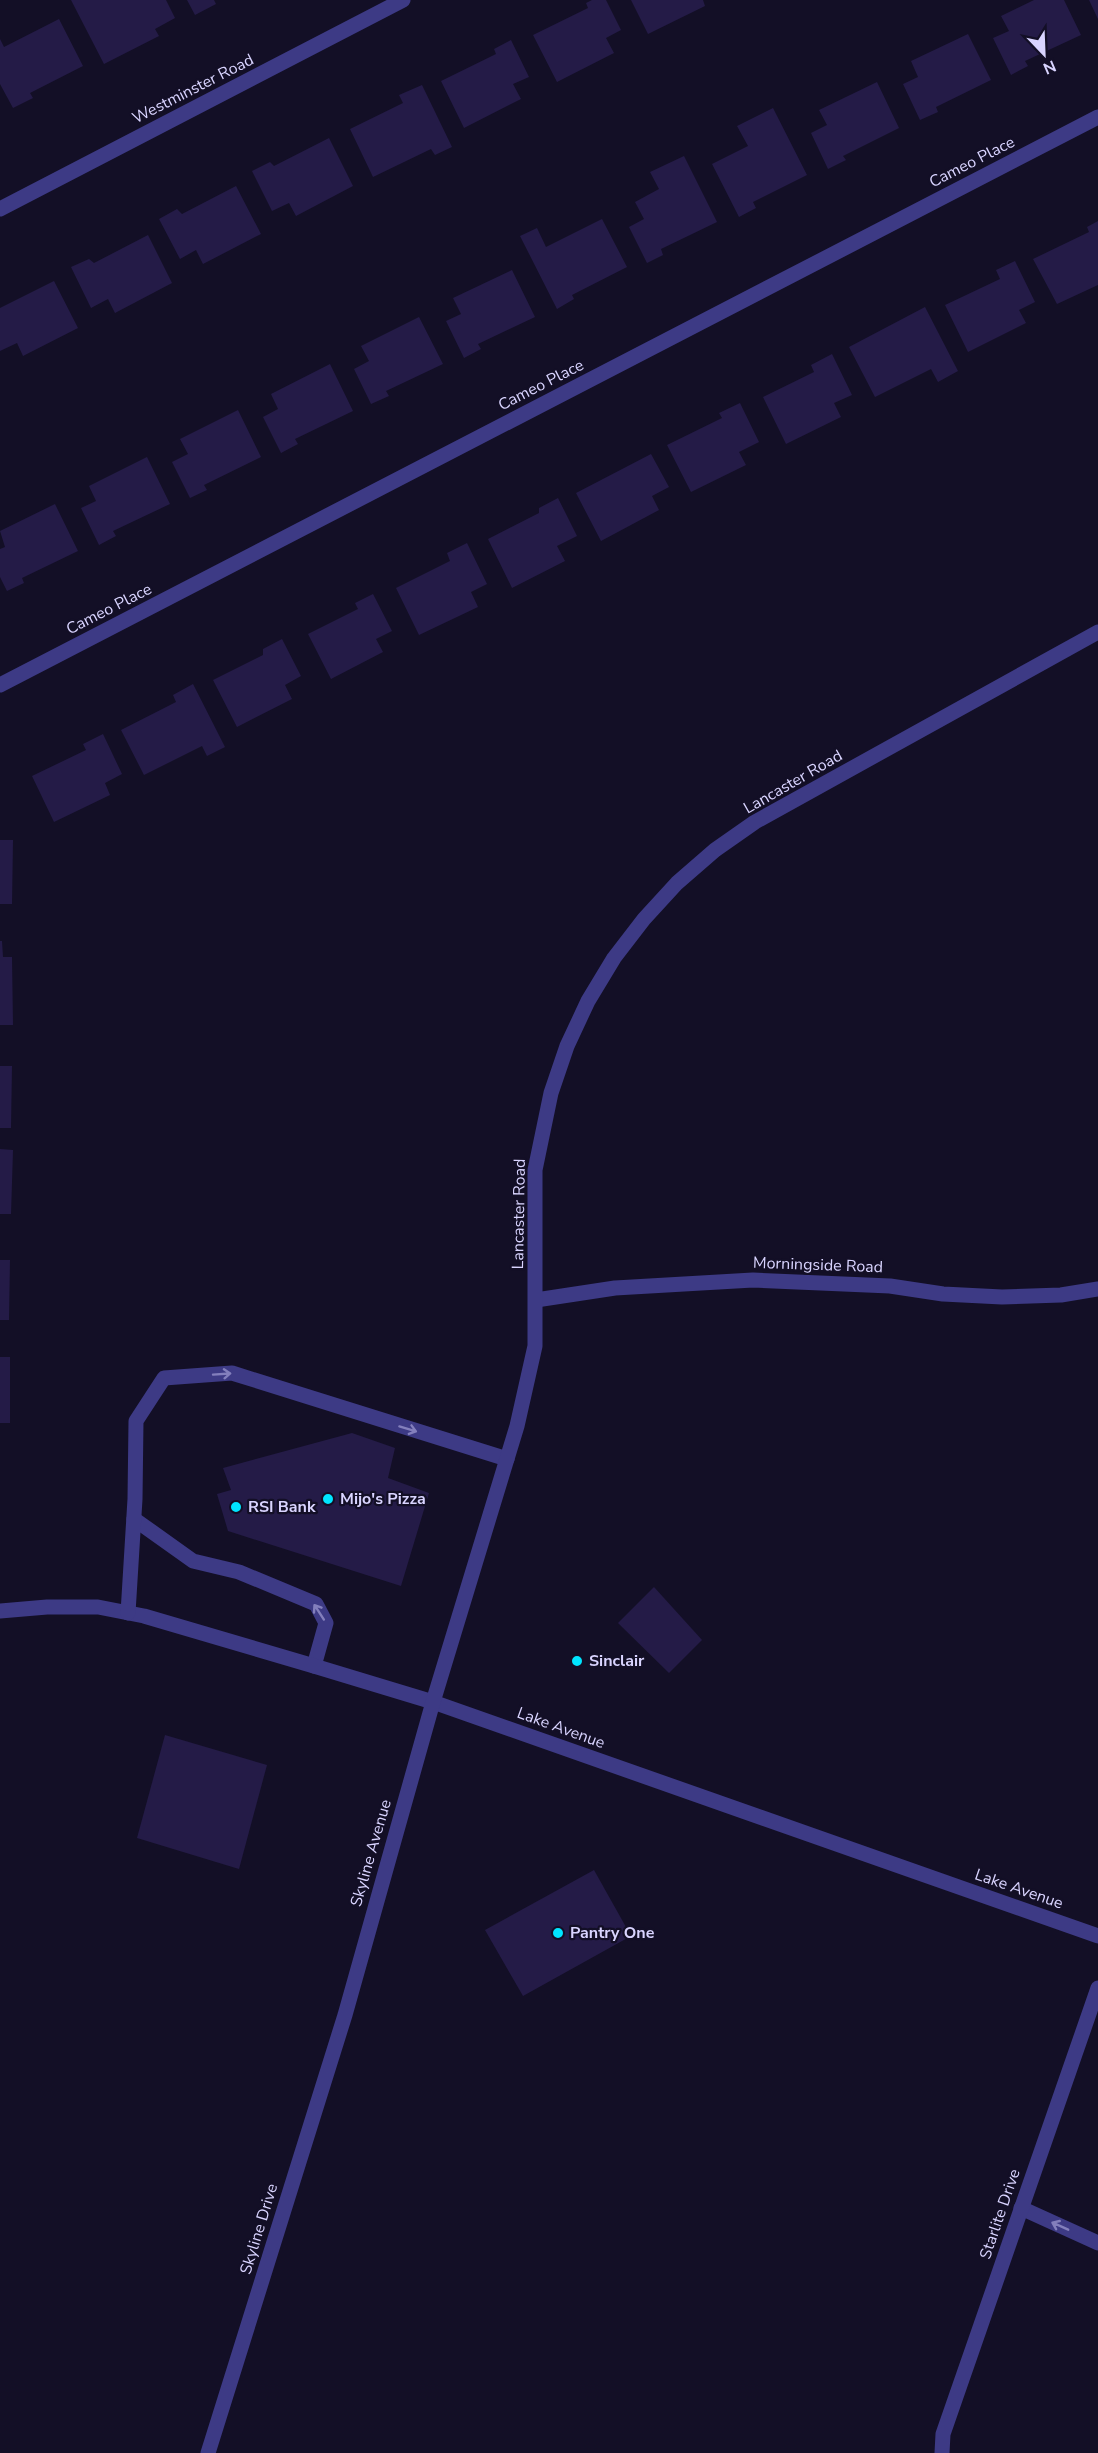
<svg xmlns="http://www.w3.org/2000/svg" width="1098" height="2453" font-family="'Nunito Sans',sans-serif">
	<style>
		.building { fill: #241b47 }
		.lines { fill: none; stroke-linecap: round; stroke-linejoin: round }
		.minor { stroke: #3d3a85; stroke-width: 15 }
		.oneway { stroke: #837fbc }
		.poi-dot { fill: #00e5ff; stroke: #130f26; stroke-width: 2 }
		.labels { text-anchor: middle; dominant-baseline: central; stroke-width: 4.5; stroke-linejoin: round; paint-order: stroke }
		.street-label { font-size: 16px; fill: #d9d4ff; stroke: #130f26 }
		.poi-label { font-size: 16px; font-weight: bold; fill: #d9d4ff; stroke: #130f26; text-anchor: start }
	</style>
	<rect width="100%" height="100%" fill="#130f26"/>
	<g class="building">
		<path d="M71,0h95l9,18 -20,11 4,7 -55,28z"/>
		<path d="M187,0h27l2,4 -21,11z"/>
		<path d="M592,0h14l15,30 -15,8 8,15 -57,29 -24,-47 55,-27 -2,-5z"/>
		<path d="M631,0h72l2,6 -57,28z"/>
		<path d="M1034,0h30l17,35 -56,26 3,5 -17,9 -18,-37 16,-7 -8,-15z"/>
		<path d="M1089,0h9v19z"/>
		<path d="M59,19l24,47 -53,27 3,5 -20,10 -13,-24v-45l4,8z"/>
		<path d="M968,34l23,46 -55,27 2,5 -18,8 -17,-36 15,-7 -7,-16z"/>
		<path d="M511,40l18,37 -16,7 8,15 -57,29 -23,-47 55,-27 -2,-5z"/>
		<path d="M877,82l22,46 -56,28 3,4 -18,9 -17,-36 16,-8 -8,-15z"/>
		<path d="M422,85l30,62 -17,8 -4,-6 -58,28 -23,-48 53,-26 -4,-8z"/>
		<path d="M773,108l34,67 -54,27 3,6 -17,9 -27,-53 36,-18 -11,-20z"/>
		<path d="M329,138l24,48 -57,30 -7,-13 -17,8 -20,-40 18,-9 4,4z"/>
		<path d="M684,156l33,66 -56,27 2,6 -16,8 -18,-36 15,-8 -9,-17 24,-13 -9,-17z"/>
		<path d="M236,186l25,48 -58,30 -7,-14 -16,9 -21,-40 18,-10 5,5z"/>
		<path d="M602,219l25,48 -55,28 2,4 -17,10 -37,-73 17,-8 9,19z"/>
		<path d="M1098,221v64l-41,19 -24,-45 56,-27 -2,-5z"/>
		<path d="M148,235l24,48 -57,30 -7,-14 -17,9 -20,-41 18,-8 5,4z"/>
		<path d="M1015,261l20,41 -16,8 7,13 -58,29 -23,-47 55,-26 -4,-9z"/>
		<path d="M512,270l23,47 -57,27 3,5 -17,9 -18,-37 15,-7 -8,-16z"/>
		<path d="M54,281l24,47 -55,28 -6,-13 -17,8v-43z"/>
		<path d="M925,307l33,64 -20,11 -7,-13 -56,28 -26,-50z"/>
		<path d="M419,317l24,47 -57,27 3,5 -18,8 -17,-35 15,-8 -8,-15z"/>
		<path d="M832,354l20,41 -18,8 7,14 -55,27 -23,-47 51,-25 -3,-7z"/>
		<path d="M330,364l23,47 -58,28 3,5 -17,9 -18,-36 15,-8 -7,-15z"/>
		<path d="M740,403l19,39 -20,10 7,13 -55,27 -24,-47 55,-27 -3,-5z"/>
		<path d="M238,410l23,47 -57,28 3,5 -17,8 -18,-36 16,-8 -8,-15z"/>
		<path d="M651,454l18,33 -17,9 7,14 -58,31 -25,-48z"/>
		<path d="M147,457l23,47 -57,27 3,5 -17,9 -18,-37 15,-7 -7,-15z"/>
		<path d="M558,498l19,38 -20,10 8,15 -53,27 -24,-49 51,-26v-5z"/>
		<path d="M55,504l23,47 -56,27 2,5 -17,8 -7,-14v-28l5,-2 -5,-16z"/>
		<path d="M467,543l20,41 -16,8 7,15 -59,28 -23,-47 54,-27 -3,-8z"/>
		<path d="M373,594l19,37 -16,8 7,13 -52,27 -23,-45 50,-25 -3,-6z"/>
		<path d="M282,639l19,37 -16,9 7,14 -55,28 -24,-47 50,-25v-6z"/>
		<path d="M193,684l32,63 -18,9 -5,-10 -58,29 -23,-45 55,-28 -3,-7z"/>
		<path d="M103,734l19,40 -17,9 5,12 -56,27 -22,-46 54,-26 -3,-6z"/>
		<path d="M0,840h13l-1,64h-12z"/>
		<path d="M0,941h2l1,16h9l1,68h-13z"/>
		<path d="M0,1066h12l-1,62h-11z"/>
		<path d="M0,1149l13,1 -2,64h-11z"/>
		<path d="M0,1260h10l-1,60h-9z"/>
		<rect x="0" y="1357" width="10" height="66"/>
		<path d="M352,1433l43,15 -7,30 41,15 -28,93 -173,-55 -11,-37 14,-4 -8,-22z"/>
		<path d="M654,1587l48,53 -33,33 -51,-50z"/>
		<path d="M165,1735l102,30 -28,104 -102,-31z"/>
		<path d="M594,1870l37,66 -108,60 -38,-66z"/>
	</g>
	<g class="lines">
		<g class="minor">
			<path d="M0,209l403,-209"/>
			<path d="M0,685l1098,-568"/>
			<path d="M536,1300l79,-12 138,-8 137,6 53,8 59,3 59,-2 37,-6"/>
			<path d="M134,1519l59,42 46,11 77,32 10,19 -12,43"/>
			<path d="M0,1611l47,-4h51l46,9 170,50 119,36 665,234"/>
			<path d="M128,1613l7,-114 1,-78 28,-43 68,-5 275,86"/>
			<path d="M1021,2208l77,35"/>
			<path d="M208,2453l137,-438 88,-313 84,-276 18,-80v-176l16,-77 16,-47 21,-45 26,-43 30,-39 33,-36 38,-33 40,-28 343,-190"/>
			<path d="M942,2453l1,-19 155,-446"/>
		</g>
	</g>
	<defs><path id="oneway-shaft" d="M-6 0H5M1.5-3L5.5 0L1.5 3" fill="none" stroke-width="1.6" stroke-linecap="round" stroke-linejoin="round" transform="scale(1.5)"/></defs>
	<g class="oneway">
		<use href="#oneway-shaft" transform="translate(222 1374) rotate(-4)"/>
		<use href="#oneway-shaft" transform="translate(408 1429) rotate(17)"/>
		<use href="#oneway-shaft" transform="translate(319 1612) rotate(-123)"/>
		<use href="#oneway-shaft" transform="translate(1060 2226) rotate(-156)"/>
	</g>
	<g class="poi-dot">
		<circle cx="328" cy="1499" r="6"/>
		<circle cx="236" cy="1507" r="6"/>
		<circle cx="577" cy="1661" r="6"/>
		<circle cx="558" cy="1933" r="6"/>
	</g>
	<g class="labels">
		<g class="street-label">
			<text transform="translate(193 89) rotate(-27)">Westminster Road</text>
			<text transform="translate(972 162) rotate(-27)">Cameo Place</text>
			<text transform="translate(541 385) rotate(-27)">Cameo Place</text>
			<text transform="translate(109 609) rotate(-27)">Cameo Place</text>
			<text transform="translate(793 782) rotate(-30)">Lancaster Road</text>
			<text transform="translate(519 1214) rotate(-89)">Lancaster Road</text>
			<text transform="translate(818 1265) rotate(2)">Morningside Road</text>
			<text transform="translate(561 1728) rotate(20)">Lake Avenue</text>
			<text transform="translate(371 1853) rotate(-74)">Skyline Avenue</text>
			<text transform="translate(1019 1889) rotate(19)">Lake Avenue</text>
			<text transform="translate(1000 2214) rotate(-71)">Starlite Drive</text>
			<text transform="translate(259 2229) rotate(-73)">Skyline Drive</text>
		</g>
		<g class="poi-label">
			<text x="340" y="1499">Mijo's Pizza</text>
			<text x="248" y="1507">RSI Bank</text>
			<text x="589" y="1661">Sinclair</text>
			<text x="570" y="1933">Pantry One</text>
		</g>
	</g>
	<g transform="translate(1044 54) rotate(157)" stroke="#130f26" stroke-width="4.5" paint-order="stroke">
	<path d="M0-4.5L10 22L0 15L-10 22Z" fill="#d9d4ff"/>
	<text y="-9" font-size="16" font-weight="bold" text-anchor="middle" fill="#d9d4ff">N</text>
	</g>
</svg>
